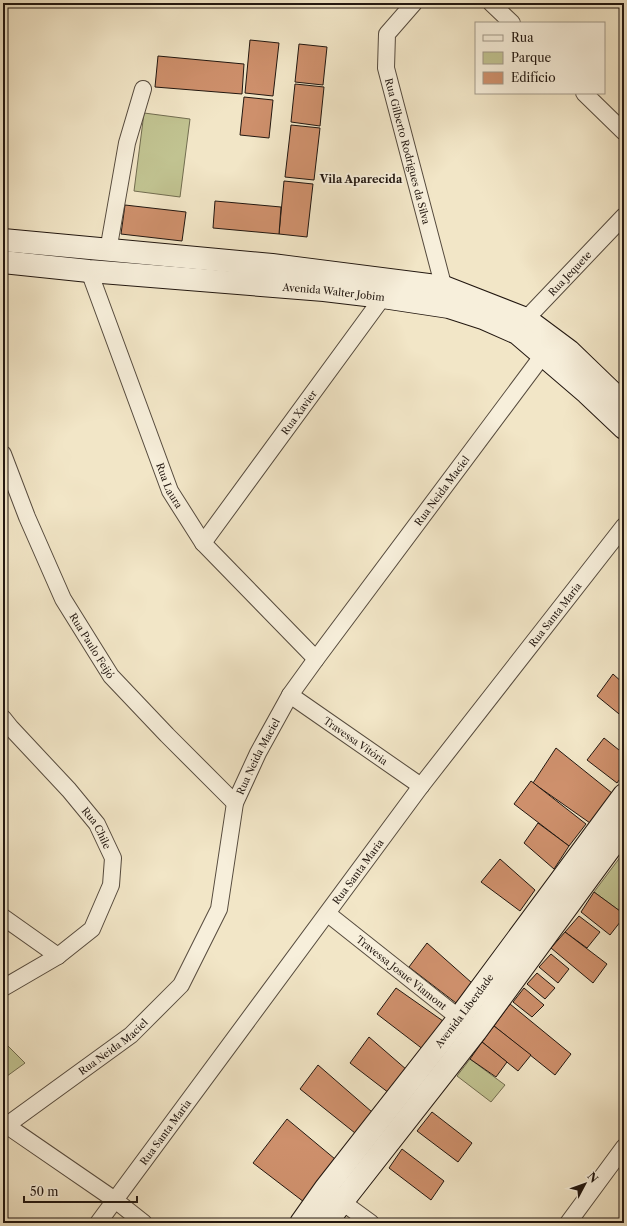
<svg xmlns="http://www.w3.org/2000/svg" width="627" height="1226" font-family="'Libre Caslon Text',serif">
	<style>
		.green { fill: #c1c391; stroke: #726d50 }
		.building { fill: #ce906c; stroke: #221710 }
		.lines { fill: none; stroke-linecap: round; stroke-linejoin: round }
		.street-casing { stroke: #564b3e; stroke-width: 18 }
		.secondary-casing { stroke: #221710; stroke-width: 24 }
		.street { stroke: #f7efdb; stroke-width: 16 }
		.secondary { stroke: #f7efdb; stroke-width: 22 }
		.labels { text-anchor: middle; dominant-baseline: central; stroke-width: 3.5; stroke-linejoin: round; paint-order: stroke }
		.street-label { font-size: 10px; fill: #221710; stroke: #f7efdb }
		.neighbourhood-label { font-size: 11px; font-weight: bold; fill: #221710; stroke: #f7efdb }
	</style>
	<rect width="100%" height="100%" fill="#f2e6c7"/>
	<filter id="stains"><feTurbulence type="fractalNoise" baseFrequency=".005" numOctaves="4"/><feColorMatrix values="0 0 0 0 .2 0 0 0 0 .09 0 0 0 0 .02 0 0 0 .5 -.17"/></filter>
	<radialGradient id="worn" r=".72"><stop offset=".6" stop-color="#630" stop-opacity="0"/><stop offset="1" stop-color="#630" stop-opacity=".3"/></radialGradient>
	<g class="green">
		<path d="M144,113l46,6 -10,78 -46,-6z"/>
		<path d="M624,852v62l-30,-22z"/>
		<path d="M5,1043l20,20 -22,16v-35z"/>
		<path d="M470,1059l35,26 -14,17 -34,-26z"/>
	</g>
	<g class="building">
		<path d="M250,40l29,3 -6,53 -28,-3z"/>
		<path d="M299,44l28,3 -4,38 -28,-3z"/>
		<path d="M158,56l86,8 -2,30 -87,-7z"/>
		<path d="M295,84l29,3 -4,39 -29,-4z"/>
		<path d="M244,97l29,3 -4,38 -29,-3z"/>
		<path d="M291,125l29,3 -6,52 -29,-3z"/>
		<path d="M284,181l29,3 -6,53 -28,-3z"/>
		<path d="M215,201l66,6 -2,27 -66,-6z"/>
		<path d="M125,205l61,7 -4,29 -61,-7z"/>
		<path d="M613,674l11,10v34l-27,-22z"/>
		<path d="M604,738l20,16v19l-7,10 -30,-23z"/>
		<path d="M556,748l56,45 -22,30 -57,-40z"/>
		<path d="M531,781l55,43 -17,22 -55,-42z"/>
		<path d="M538,823l31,23 -15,23 -30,-26z"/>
		<path d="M500,859l35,31 -15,21 -39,-29z"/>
		<path d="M594,892l30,22v3l-14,18 -29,-23z"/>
		<path d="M579,916l21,16 -13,16 -22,-16z"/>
		<path d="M565,932l42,32 -14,19 -42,-35z"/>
		<path d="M427,943l45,40 -16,20 -47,-36z"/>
		<path d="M551,954l18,15 -11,14 -19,-16z"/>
		<path d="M537,973l18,15 -10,11 -18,-15z"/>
		<path d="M396,988l47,33 -19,29 -47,-36z"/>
		<path d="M524,988l20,17 -12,12 -19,-15z"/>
		<path d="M510,1004l61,50 -16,21 -61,-49z"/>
		<path d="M494,1026l37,29 -13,16 -36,-29z"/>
		<path d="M369,1037l38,33 -18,23 -39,-30z"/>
		<path d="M482,1042l25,20 -11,15 -26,-18z"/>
		<path d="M318,1065l54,47 -17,21 -55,-44z"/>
		<path d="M432,1112l40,31 -14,19 -41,-31z"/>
		<path d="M287,1119l48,40 -31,43 -51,-39z"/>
		<path d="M402,1149l42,32 -13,19 -42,-32z"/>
	</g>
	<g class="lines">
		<defs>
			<g id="street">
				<path id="s1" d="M414,3l-27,31 -1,34 60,228"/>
				<path d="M491,3l21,20"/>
				<path d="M584,93l40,39"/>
				<path d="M108,251l19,-108 16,-54"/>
				<path id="s2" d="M89,271l81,220 33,52 113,116"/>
				<path id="s3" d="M520,328l6,-9 98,-103"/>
				<path id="s4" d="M3,454l24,63 36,82 48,77 56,59 68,68"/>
				<path id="s5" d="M203,543l180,-246 1,-10"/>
				<path id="s6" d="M290,695l131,91"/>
				<path id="s7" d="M3,718l8,10 58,62 28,34 16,34 -2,27 -19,44 -34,27 -55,32"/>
				<path id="s8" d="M328,914l140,111"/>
				<path d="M3,917l55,39"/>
				<path d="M3,1123l112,77 29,23"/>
				<path id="s9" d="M7,1125l124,-90 50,-50 38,-76 16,-106 23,-50 32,-58 26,-36 227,-304"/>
				<path d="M334,1196l37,27"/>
				<path id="s10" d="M98,1223l323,-437 203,-260"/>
				<path d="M568,1223l56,-76"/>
			</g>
			<g id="secondary">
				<path d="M3,240l269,25 172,22 82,32 43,32 55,53"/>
				<path id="s11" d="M3,262l86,9 235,19 59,7 66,10 34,11 34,15 70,60 37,35"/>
				<path id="s12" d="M301,1223l24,-34 134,-171 165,-223"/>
				<path d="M326,1223l16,-21 134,-171 148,-202"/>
			</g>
		</defs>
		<use href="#street" class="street-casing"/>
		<use href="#secondary" class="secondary-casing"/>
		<use href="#street" class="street"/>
		<use href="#secondary" class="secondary"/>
	</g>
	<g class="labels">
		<g class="street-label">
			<text stroke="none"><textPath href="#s1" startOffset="161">Rua Gilberto Rodrigues da Silva</textPath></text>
			<text stroke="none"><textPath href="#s3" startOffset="74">Rua Jequete</textPath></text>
			<text stroke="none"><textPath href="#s11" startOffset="332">Avenida Walter Jobim</textPath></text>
			<text stroke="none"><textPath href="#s5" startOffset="162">Rua Xavier</textPath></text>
			<text stroke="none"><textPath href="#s2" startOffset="229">Rua Laura</textPath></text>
			<text stroke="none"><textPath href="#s9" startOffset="792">Rua Neida Maciel</textPath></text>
			<text stroke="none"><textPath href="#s10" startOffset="761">Rua Santa Maria</textPath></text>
			<text stroke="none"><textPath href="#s4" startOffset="212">Rua Paulo Feijó</textPath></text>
			<text stroke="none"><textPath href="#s6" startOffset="80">Travessa Vitória</textPath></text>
			<text stroke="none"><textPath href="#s9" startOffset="468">Rua Neida Maciel</textPath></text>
			<text stroke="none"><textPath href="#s7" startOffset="145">Rua Chile</textPath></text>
			<text stroke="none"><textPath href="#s10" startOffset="437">Rua Santa Maria</textPath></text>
			<text stroke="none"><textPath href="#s8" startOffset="94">Travessa Josue Viamont</textPath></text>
			<text stroke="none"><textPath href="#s12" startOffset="268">Avenida Liberdade</textPath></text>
			<text stroke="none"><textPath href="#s9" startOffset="132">Rua Neida Maciel</textPath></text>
			<text stroke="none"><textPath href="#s10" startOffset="113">Rua Santa Maria</textPath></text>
		</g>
		<g class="neighbourhood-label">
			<text x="361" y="179">Vila Aparecida</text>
		</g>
	</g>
	<rect width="627" height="1226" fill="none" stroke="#f2e6c7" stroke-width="16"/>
	<rect x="4" y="4" width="619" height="1218" fill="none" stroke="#221710" stroke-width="2"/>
	<rect x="8" y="8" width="611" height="1210" fill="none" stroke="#221710"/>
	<rect x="475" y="22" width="130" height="72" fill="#f7efdb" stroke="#a2998a"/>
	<rect x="483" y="35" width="20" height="6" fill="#f7efdb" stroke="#a2998a"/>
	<text x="511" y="42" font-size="12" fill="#221710">Rua</text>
	<rect x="483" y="52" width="20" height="12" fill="#c1c391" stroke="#a2998a"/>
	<text x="511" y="62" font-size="12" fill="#221710">Parque</text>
	<rect x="483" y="72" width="20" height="12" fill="#ce906c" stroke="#a2998a"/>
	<text x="511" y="82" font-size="12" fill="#221710">Edifício</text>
	<g transform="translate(585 1184) rotate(49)" stroke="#f7efdb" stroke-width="3" paint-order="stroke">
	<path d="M0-3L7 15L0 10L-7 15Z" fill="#221710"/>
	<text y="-6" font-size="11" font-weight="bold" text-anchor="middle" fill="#221710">N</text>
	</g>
	<path d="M24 1196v6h113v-6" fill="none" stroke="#221710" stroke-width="2"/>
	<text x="30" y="1196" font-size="12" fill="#221710" stroke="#f7efdb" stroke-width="3" paint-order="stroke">50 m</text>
	<rect width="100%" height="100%" filter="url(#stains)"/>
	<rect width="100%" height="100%" fill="url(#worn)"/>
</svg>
